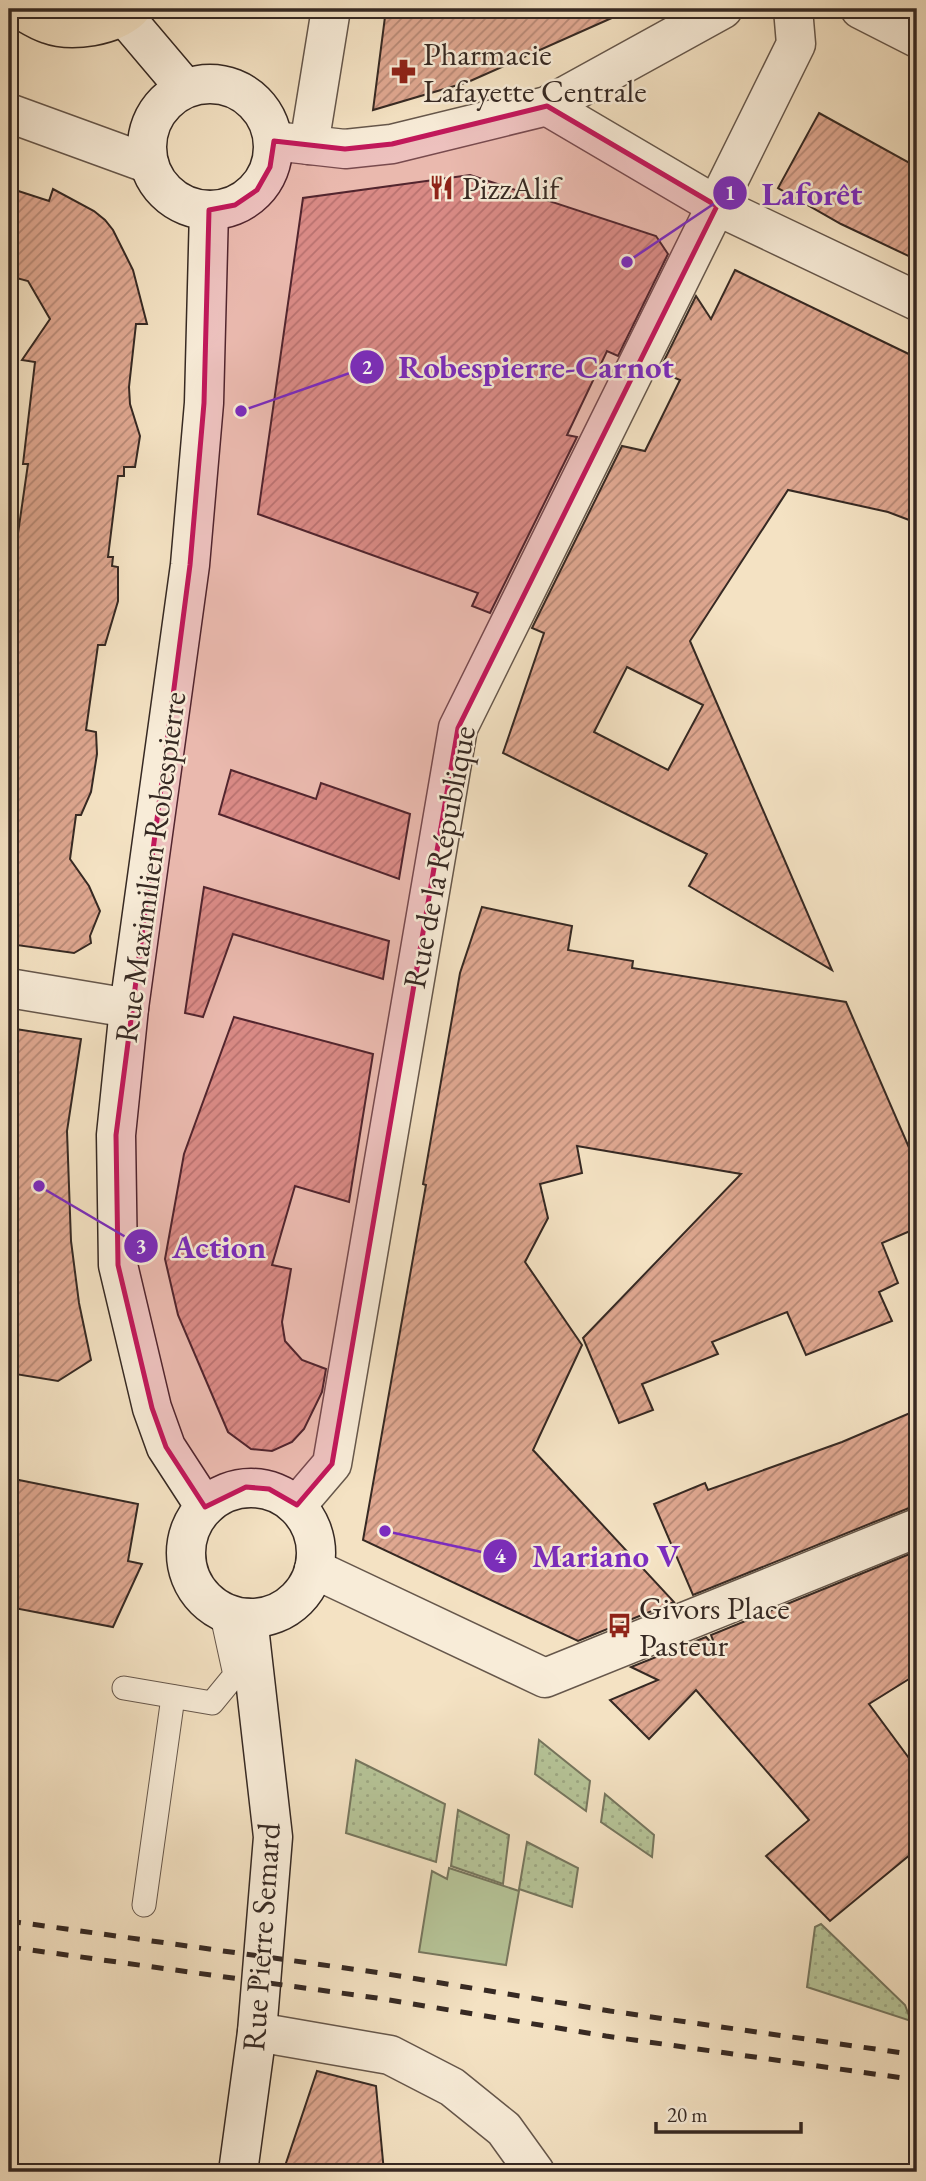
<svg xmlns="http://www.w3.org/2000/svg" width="926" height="2181" font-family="'EB Garamond',serif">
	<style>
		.grass { fill: url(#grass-dots); stroke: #76765e; stroke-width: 2 }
		.park { fill: #b6c498; stroke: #76765e; stroke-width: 2 }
		.building { fill: url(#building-hatch); stroke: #362923; stroke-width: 2; fill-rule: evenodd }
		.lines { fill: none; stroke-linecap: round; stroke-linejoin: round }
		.lane-casing { stroke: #66574b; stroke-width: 25 }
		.street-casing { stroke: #66574b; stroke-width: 41 }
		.secondary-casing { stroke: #362923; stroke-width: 41 }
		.primary-casing { stroke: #362923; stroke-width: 41 }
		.lane { stroke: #f8ecd8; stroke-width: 23 }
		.street { stroke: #f8ecd8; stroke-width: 38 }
		.secondary { stroke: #f8ecd8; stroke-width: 38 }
		.primary { stroke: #f4e2c3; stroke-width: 38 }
		.rail { stroke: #362923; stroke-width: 5; stroke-dasharray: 12 12; stroke-linecap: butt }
		.marked { fill: #c2185b; fill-opacity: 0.2; stroke: #c2185b; stroke-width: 5; stroke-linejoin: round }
		.labels { text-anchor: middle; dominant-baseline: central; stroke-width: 5; stroke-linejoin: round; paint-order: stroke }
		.poi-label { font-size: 32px; fill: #362923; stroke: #f8ecd8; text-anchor: start }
		.street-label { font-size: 32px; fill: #362923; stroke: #f8ecd8 }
		.leader { fill: none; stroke: #7b2cbf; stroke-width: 2.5 }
		.callout-dot { fill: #7b2cbf; stroke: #f8ecd8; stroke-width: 2.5 }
		.mark-label { font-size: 21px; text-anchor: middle; font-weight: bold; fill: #fff }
		.callout-label { font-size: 33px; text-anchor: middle; font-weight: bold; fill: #7b2cbf; stroke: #f8ecd8; stroke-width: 5; stroke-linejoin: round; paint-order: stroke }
	</style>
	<defs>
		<pattern id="grass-dots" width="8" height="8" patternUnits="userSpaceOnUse" patternTransform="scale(1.75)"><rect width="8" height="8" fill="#b6c498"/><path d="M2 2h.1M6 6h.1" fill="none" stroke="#9da883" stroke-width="1.8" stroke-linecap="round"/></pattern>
		<pattern id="building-hatch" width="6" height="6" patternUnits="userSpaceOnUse" patternTransform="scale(1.75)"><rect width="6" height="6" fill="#dfa790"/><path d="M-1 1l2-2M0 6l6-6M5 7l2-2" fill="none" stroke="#b68875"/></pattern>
	</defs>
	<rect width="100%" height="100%" fill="#f4e2c3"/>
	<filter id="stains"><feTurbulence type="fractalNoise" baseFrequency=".00286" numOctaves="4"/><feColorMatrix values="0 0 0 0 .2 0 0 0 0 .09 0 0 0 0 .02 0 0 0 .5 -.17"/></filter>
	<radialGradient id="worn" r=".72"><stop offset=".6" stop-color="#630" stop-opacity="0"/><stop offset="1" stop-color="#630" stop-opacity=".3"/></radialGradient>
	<g class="grass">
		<path d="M539,1740l51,41 -4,30 -51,-37z"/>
		<path d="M356,1760l89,44 -9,58 -90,-29z"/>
		<path d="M605,1794l49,41 -2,22 -51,-35z"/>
		<path d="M458,1810l51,25 -6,49 -52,-18z"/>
		<path d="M527,1842l51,26 -6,39 -53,-18z"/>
		<path d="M821,1924l84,81 6,16 -104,-34 8,-60z"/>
	</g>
	<path class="park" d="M449,1868l70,23 -13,74 -87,-13 13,-81 15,8z"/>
	<g class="building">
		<path d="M386,9h246l-164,73 -95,28z"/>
		<path d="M819,113l98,54v93l-76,-36 -63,-36z"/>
		<path d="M470,175l186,61 12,18 -50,102 -11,-5 -40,84 10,2 -87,176 -18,-7 6,-13 -220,-79 45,-316z"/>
		<path d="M9,188l40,13 4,-12 41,22 11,9 8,10 20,40 14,54h-11l-7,63 1,17 10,32 -5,31h-11v9h-6l-10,81h5l-1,9 6,1v34l-13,44h-7l-12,85 10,2 1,22 -6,38 -10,23h-5l-6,44 19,27 11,25 -10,25 1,7 -17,10 -65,-9v-398l7,1 12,-83h-5l12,-102 -13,-2 28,-41 -22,-38 -19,-5z"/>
		<path d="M735,270l182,88v165l-29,-11 -100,-22 -98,151 142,329 -143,-84 18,-32 -204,-101 41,-120 -12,-5 90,-182 23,5 35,-71 -21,-9 37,-75 15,23zM627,667l76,38 -35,65 -74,-38z"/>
		<path d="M231,770l85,29 5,-16 89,31 -11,65 -180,-65z"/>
		<path d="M204,887l185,54 -6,38 -150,-45 -30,83 -18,-4z"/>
		<path d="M482,907l90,19 -4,24 65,11 -1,7 214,34 71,164v62l-35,15 16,40 -19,9 13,29 -86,34 -19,-43 -75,30 6,12 -76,30 11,26 -34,13 -36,-85 158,-164 -164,-28 5,27 -42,11 8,34 -23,44 57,83 -49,105 141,152 -96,39 -215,-101 63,-355 -3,-1 37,-211z"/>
		<path d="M234,1017l139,37 -24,148 -54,-16 -23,79 19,4 -9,53 3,19 17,19 24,9 -4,23 -18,37 -12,13 -20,9 -21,-2 -23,-17 -50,-117 -13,-56 19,-105z"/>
		<path d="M9,1028l72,11 -14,92 4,110 8,62 12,57 -33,21 -49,-8z"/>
		<path d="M917,1410v97l-8,1 -216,87 -39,-91 51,-21 3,7 134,-48z"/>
		<path d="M9,1478l129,26 -10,57 14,3 -29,63 -104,-20z"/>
		<path d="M917,1551v123l-48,30 48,65v80l-87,72 -64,-65 43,-36 -113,-130 -47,49 -39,-39 48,-20 -27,-13 75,-30 10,11 -5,-13z"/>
		<path d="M317,2071l59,15 8,86h-101z"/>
	</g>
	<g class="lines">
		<defs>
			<g id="lane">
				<path d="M124,1688l88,15 23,-28 -14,-64"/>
				<path d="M144,1905l29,-208"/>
			</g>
			<g id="street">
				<path d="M860,9l57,29"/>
				<path d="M547,106l170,100 200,95"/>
				<path d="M9,113l140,51"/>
				<path d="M274,141l71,8 47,-5 155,-38 176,-97"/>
				<path d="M309,145l22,-136"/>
				<path d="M9,988l120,20"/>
				<path d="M297,1505l35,-41 126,-736 338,-684 -3,-35"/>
				<path d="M314,1569l231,109 372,-150"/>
				<path d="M257,2032l133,23 62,32 52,42 31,43"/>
			</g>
			<g id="secondary">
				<path d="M124,16l61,72"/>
				<circle cx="210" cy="147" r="63"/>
				<circle cx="251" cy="1553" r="65"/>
				<path d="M205,1507l-39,-60 -14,-39 -34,-143 -2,-130 13,-127 61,-443 14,-162 5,-193"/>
				<path d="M238,2172l19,-140 16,-195 -25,-219"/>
			</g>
			<path id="primary" d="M19,9c9,5 19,12 29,15 24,9 65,2 83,-15"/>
		</defs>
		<use href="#lane" class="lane-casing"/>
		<use href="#street" class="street-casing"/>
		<use href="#secondary" class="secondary-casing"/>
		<use href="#primary" class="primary-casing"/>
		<use href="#lane" class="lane"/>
		<use href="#street" class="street"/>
		<use href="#secondary" class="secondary"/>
		<use href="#primary" class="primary"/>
		<g class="rail">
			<path d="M9,1921l372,52 229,38 307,44"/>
			<path d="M9,1947l368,51 229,38 311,44"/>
		</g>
	</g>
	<path class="marked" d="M547,106l170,100 -259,522 -126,736 -35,41 -28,-16 -23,-2 -41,20 -39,-60 -14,-39 -34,-143 -2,-130 74,-570 14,-162 5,-193 26,-5 22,-15 13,-23 4,-26 71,8 47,-5z"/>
	<defs>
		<symbol id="pharmacy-bare" viewBox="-9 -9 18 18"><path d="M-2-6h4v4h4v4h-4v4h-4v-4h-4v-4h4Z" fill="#8f2418" stroke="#f8ecd8" stroke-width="2.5" paint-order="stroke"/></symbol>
		<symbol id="restaurant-bare" viewBox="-9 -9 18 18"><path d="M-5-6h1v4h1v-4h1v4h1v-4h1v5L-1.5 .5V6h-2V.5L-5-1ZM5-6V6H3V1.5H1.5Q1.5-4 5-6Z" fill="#8f2418" stroke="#f8ecd8" stroke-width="2.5" paint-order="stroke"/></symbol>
		<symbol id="bus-bare" viewBox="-9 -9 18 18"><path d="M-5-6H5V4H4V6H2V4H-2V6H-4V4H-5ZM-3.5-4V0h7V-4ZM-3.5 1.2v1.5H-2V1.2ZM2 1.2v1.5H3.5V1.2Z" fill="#8f2418" stroke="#f8ecd8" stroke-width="2.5" paint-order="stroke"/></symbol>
	</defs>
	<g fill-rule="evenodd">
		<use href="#pharmacy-bare" x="386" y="54" width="35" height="35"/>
		<use href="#restaurant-bare" x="424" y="170" width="35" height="35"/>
		<use href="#bus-bare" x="602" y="1608" width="35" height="35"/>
	</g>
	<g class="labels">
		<g class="poi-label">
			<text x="423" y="54">Pharmacie<tspan x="423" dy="37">Lafayette Centrale</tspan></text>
			<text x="462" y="188">PizzAlif</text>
			<text x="639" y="1608">Givors Place<tspan x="639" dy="37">Pasteur</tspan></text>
		</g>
		<g class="street-label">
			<text transform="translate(439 857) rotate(-79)">Rue de la République</text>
			<text transform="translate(150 867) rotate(-82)">Rue Maximilien Robespierre</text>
			<text transform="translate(261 1937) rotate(-86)">Rue Pierre Semard</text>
		</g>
	</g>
	<path class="leader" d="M627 262L730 193M241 411L367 367M39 1186L141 1246M385 1531L500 1556"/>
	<g class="callout-dot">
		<circle cx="627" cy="262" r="7"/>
		<circle cx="241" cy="411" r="7"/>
		<circle cx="39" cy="1186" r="7"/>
		<circle cx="385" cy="1531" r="7"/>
		<circle cx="730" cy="193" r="18"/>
		<circle cx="367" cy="367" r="18"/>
		<circle cx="141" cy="1246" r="18"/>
		<circle cx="500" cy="1556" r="18"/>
	</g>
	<g class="mark-label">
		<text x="730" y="200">1</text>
		<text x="367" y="374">2</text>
		<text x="141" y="1253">3</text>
		<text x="500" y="1563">4</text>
	</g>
	<g class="callout-label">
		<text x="812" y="205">Laforêt</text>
		<text x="536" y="378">Robespierre-Carnot</text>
		<text x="219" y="1258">Action</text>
		<text x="606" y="1567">Mariano V</text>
	</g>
	<rect width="926" height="2181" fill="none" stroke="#f4e2c3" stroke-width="35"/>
	<rect x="10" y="10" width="905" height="2160" fill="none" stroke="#362923" stroke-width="3.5"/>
	<rect x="18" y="18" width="891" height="2146" fill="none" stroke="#362923" stroke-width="2"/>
	<path d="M656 2122v10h145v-10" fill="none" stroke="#362923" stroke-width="3.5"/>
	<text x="667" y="2122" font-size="21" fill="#362923" stroke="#f8ecd8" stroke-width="5" paint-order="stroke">20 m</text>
	<rect width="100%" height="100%" filter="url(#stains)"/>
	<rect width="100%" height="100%" fill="url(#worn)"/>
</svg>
